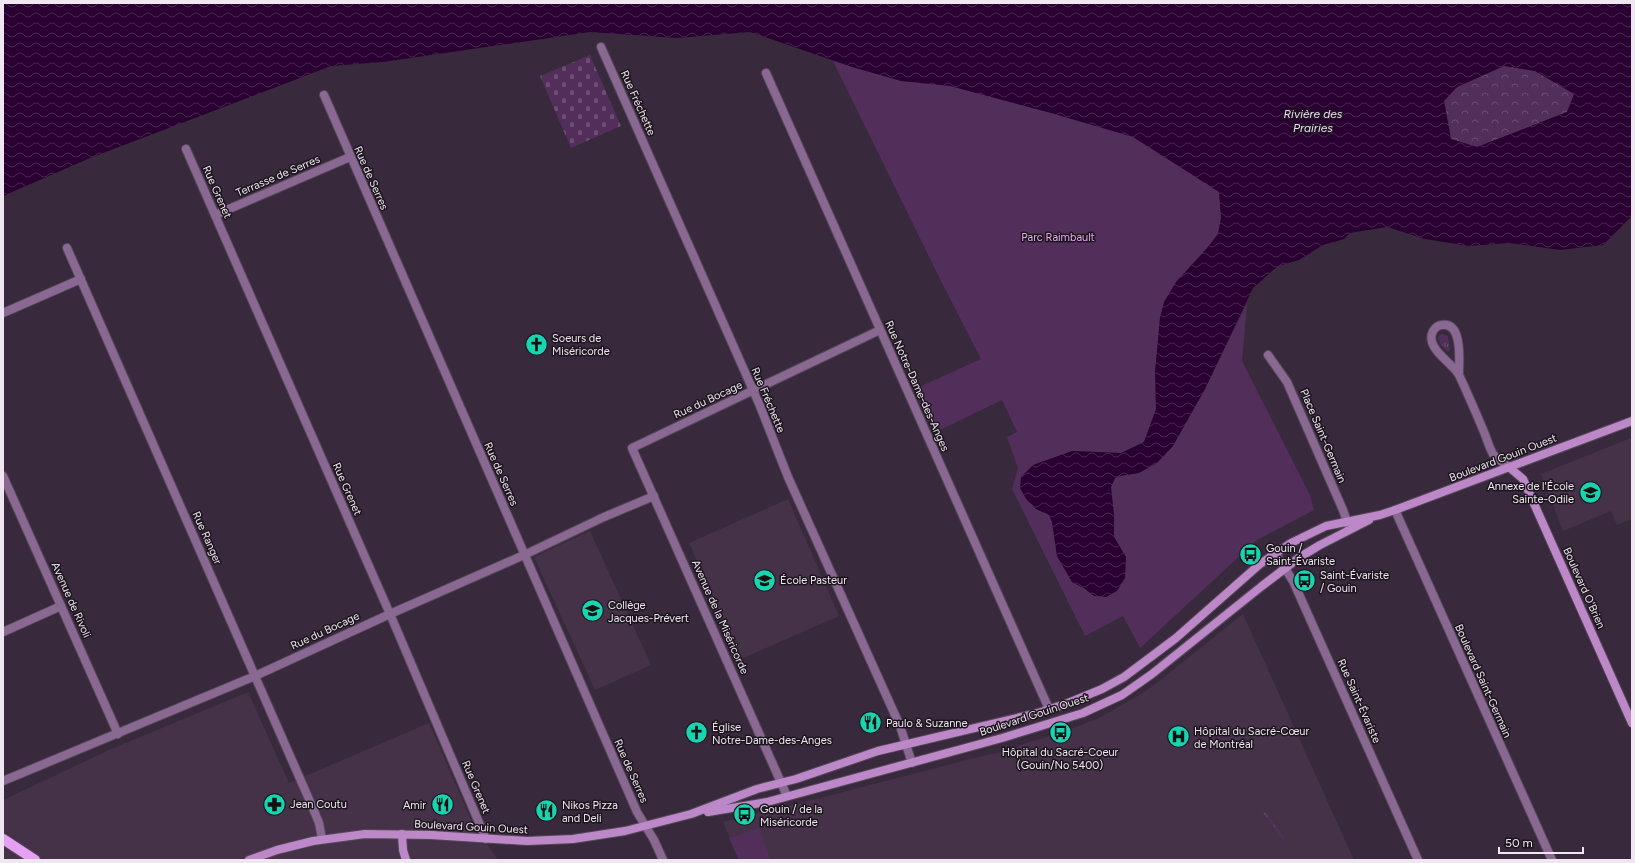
<svg xmlns="http://www.w3.org/2000/svg" width="1635" height="863" font-family="Figtree,sans-serif">
	<style>
		.built { fill: #453249 }
		.grass { fill: url(#grass-tufts) }
		.forest { fill: url(#forest-crowns) }
		.cemetery { fill: url(#cemetery-stones) }
		.park { fill: #522f5a }
		.water { fill: url(#water-waves); fill-rule: evenodd }
		.lines { fill: none; stroke-linecap: round; stroke-linejoin: round }
		.street-casing { stroke: #554759; stroke-width: 10 }
		.secondary-casing { stroke: #554759; stroke-width: 10 }
		.primary-casing { stroke: #554759; stroke-width: 12 }
		.street { stroke: #896991; stroke-width: 8 }
		.secondary { stroke: #bc88c8; stroke-width: 8 }
		.primary { stroke: #e4a0f2; stroke-width: 10 }
		.labels { text-anchor: middle; dominant-baseline: central; stroke-width: 3; stroke-linejoin: round; paint-order: stroke }
		.street-label { font-size: 11px; fill: #f0e6f2; stroke: #1c151d }
		.park-label { font-size: 11px; fill: #e9a8f7; stroke: #1c151d }
		.poi-label { font-size: 11px; fill: #f0e6f2; stroke: #1c151d; text-anchor: start }
		.water-label { font-size: 12px; font-style: italic; fill: #f3d9f9; stroke: #1c151d }
	</style>
	<defs>
		<pattern id="grass-tufts" width="24" height="20" patternUnits="userSpaceOnUse"><rect width="24" height="20" fill="#522f5a"/><path d="M3 7l-1-3M5 7V3M7 7l1-3M15 17l-1-3M17 17v-4M19 17l1-3" fill="none" stroke="#6b4d72"/></pattern>
		<pattern id="forest-crowns" width="20" height="18" patternUnits="userSpaceOnUse"><rect width="20" height="18" fill="#522f5a"/><path d="M2 6a3 3 0 1 1 6 0M12 15a3 3 0 1 1 6 0" fill="none" stroke="#6b4d72"/></pattern>
		<pattern id="cemetery-stones" width="16" height="16" patternUnits="userSpaceOnUse"><rect width="16" height="16" fill="#522f5a"/><path d="M2 7V4a2 2 0 0 1 4 0v3zM10 15v-3a2 2 0 0 1 4 0v3z" fill="#6b4d72"/></pattern>
		<pattern id="water-waves" width="16" height="10" patternUnits="userSpaceOnUse"><rect width="16" height="10" fill="#290031"/><path d="M0 5q4-4 8 0t8 0" fill="none" stroke="#48254f"/></pattern>
	</defs>
	<rect width="100%" height="100%" fill="#38293c"/>
	<g class="built">
		<path d="M1631,438l1,81 -15,6 -6,-14 -48,20 -22,-57z"/>
		<path d="M788,499l51,117 -98,43 -52,-116z"/>
		<path d="M590,531l61,134 -56,25 -61,-133z"/>
		<path d="M1243,614l111,246h-615l-16,-38 15,-4v3l7,-2v-3l40,-9 205,-53h4l22,-6 4,-3 36,-11 1,4 6,-2 -1,-4 35,-13 44,-25 17,-12z"/>
		<path d="M248,692l41,91 140,-60 44,101 25,36h-495v-60l106,-50z"/>
	</g>
	<g class="grass">
		<path d="M1442,334l6,2 2,14 -2,2 -9,-10 -1,-5z"/>
		<path d="M1262,811l3,1 19,26 -1,2z"/>
	</g>
	<path class="forest" d="M1504,66l31,5 40,23 -8,18 -90,35 -26,-8 -7,-38 13,-14z"/>
	<path class="cemetery" d="M590,55l31,71 -50,22 -31,-72z"/>
	<g class="park">
		<path d="M833,61l66,7 238,61 82,62 2,27 -3,16 -54,68 -4,16 -5,54 1,37 -12,33 -23,11 -49,-2 -36,58 13,6 3,7 5,34 15,26 12,6 10,8 32,-39 -12,-20v-21l-3,-29 4,-9 5,-2 19,-3 66,-84 42,-86 -5,58 68,134 4,15 -57,30 -117,108 -17,-32 -38,20 -73,-147 6,-21 -11,-31 10,-5 -15,-32 -66,32 -19,-44 64,-29 -41,-80z"/>
		<path d="M760,828l10,32h-31l-10,-22z"/>
	</g>
	<path class="water" d="M3,3h1629v213l-29,29 -43,5 -51,-7 -40,3 -44,-7 -38,-12 -37,6 -6,6 -21,6 -24,15 -21,6 -25,22 -48,101 -32,57 -16,17 -18,10 -19,3 -5,2 -4,9 3,29v21l12,20 -1,21 -8,13 -11,6 -12,-1 -10,-8 -12,-6 -15,-26 -5,-34 -3,-7 -13,-6 -10,-10 -6,-11 1,-11 12,-12 39,-14 49,2 23,-11 12,-33 -1,-37 5,-54 4,-16 12,-20 32,-35 10,-13 3,-16 -2,-26 -86,-55 -82,-24 -101,-27 -49,-5 -49,-14 -102,-35 -73,6 -87,-6 -207,30 -52,4 -241,92 -87,38zM1504,66l31,5 39,23 -7,18 -90,35 -26,-8 -7,-38 13,-14z"/>
	<g class="lines">
		<defs>
			<g id="street">
				<path d="M601,47l159,359 28,71 112,249 12,37"/>
				<path d="M766,73l283,636"/>
				<path d="M324,95l313,717 17,28 9,20"/>
				<path d="M186,149l204,465 96,225"/>
				<path d="M215,215l135,-58"/>
				<path d="M67,248l245,558 7,17 3,16"/>
				<path d="M3,313l78,-34"/>
				<path d="M1268,355l19,27 56,128 6,17"/>
				<path d="M1459,373c0,-12 4,-51 -17,-48 -4,0 -7,3 -9,6 -9,17 20,32 26,44 9,19 17,38 25,57 3,7 5,15 9,22 4,5 12,10 17,14"/>
				<path d="M3,476l115,258"/>
				<path d="M1395,510l157,350"/>
				<path d="M1275,553l18,28 125,279"/>
				<path d="M3,632l58,-26"/>
				<path d="M3,781l252,-105 135,-62 134,-59 80,-38 50,-21"/>
				<path d="M787,796l-155,-348 248,-118"/>
			</g>
			<g id="secondary">
				<path d="M1510,468l13,11 109,244"/>
				<path d="M708,812l59,-10 235,-64 81,-25 39,-18 30,-21 110,-88 38,-29 20,-12 49,-25"/>
				<path d="M402,834l1,16 3,10"/>
				<path d="M249,860l28,-10 36,-9 52,-7 66,1 96,6 46,-2 52,-8 66,-17 66,-25 39,-10 82,-28 160,-38 30,-10 34,-14 22,-12 52,-39 84,-74 31,-21 35,-17 54,-11 15,-5 237,-89"/>
			</g>
			<path id="primary" d="M3,839l32,21"/>
		</defs>
		<use href="#street" class="street-casing"/>
		<use href="#secondary" class="secondary-casing"/>
		<use href="#primary" class="primary-casing"/>
		<use href="#street" class="street"/>
		<use href="#secondary" class="secondary"/>
		<use href="#primary" class="primary"/>
	</g>
	<defs>
		<symbol id="church-disc" viewBox="-11 -11 22 22"><circle r="9.5" fill="#18d5b2" stroke="#1c151d"/><path d="M-1.2-6h2.4v3.5h3.3v2.4h-3.3V6h-2.4V-.1h-3.3v-2.4h3.3Z" fill="#111"/></symbol>
		<symbol id="school-disc" viewBox="-11 -11 22 22"><circle r="9.5" fill="#18d5b2" stroke="#1c151d"/><path d="M0-5L7-2L0 1L-7-2ZM-4 1L0 2.5L4 1V4Q0 6-4 4Z" fill="#111"/></symbol>
		<symbol id="bus-disc" viewBox="-11 -11 22 22"><circle r="9.5" fill="#18d5b2" stroke="#1c151d"/><path d="M-5-6H5V4H4V6H2V4H-2V6H-4V4H-5ZM-3.5-4V0h7V-4ZM-3.5 1.2v1.5H-2V1.2ZM2 1.2v1.5H3.5V1.2Z" fill="#111"/></symbol>
		<symbol id="restaurant-disc" viewBox="-11 -11 22 22"><circle r="9.5" fill="#18d5b2" stroke="#1c151d"/><path d="M-5-6h1v4h1v-4h1v4h1v-4h1v5L-1.5 .5V6h-2V.5L-5-1ZM5-6V6H3V1.5H1.5Q1.5-4 5-6Z" fill="#111"/></symbol>
		<symbol id="hospital-disc" viewBox="-11 -11 22 22"><circle r="9.5" fill="#18d5b2" stroke="#1c151d"/><path d="M-5-5h3v3.5h4V-5h3V5h-3V1.5h-4V5h-3Z" fill="#111"/></symbol>
		<symbol id="pharmacy-disc" viewBox="-11 -11 22 22"><circle r="9.5" fill="#18d5b2" stroke="#1c151d"/><path d="M-2-6h4v4h4v4h-4v4h-4v-4h-4v-4h4Z" fill="#111"/></symbol>
	</defs>
	<g fill-rule="evenodd">
		<use href="#church-disc" x="524" y="332" width="25" height="25"/>
		<use href="#school-disc" x="1578" y="480" width="25" height="25"/>
		<use href="#bus-disc" x="1238" y="542" width="25" height="25"/>
		<use href="#school-disc" x="752" y="568" width="25" height="25"/>
		<use href="#bus-disc" x="1292" y="568" width="25" height="25"/>
		<use href="#school-disc" x="580" y="598" width="25" height="25"/>
		<use href="#restaurant-disc" x="858" y="710" width="25" height="25"/>
		<use href="#bus-disc" x="1048" y="720" width="25" height="25"/>
		<use href="#church-disc" x="684" y="720" width="25" height="25"/>
		<use href="#hospital-disc" x="1166" y="724" width="25" height="25"/>
		<use href="#pharmacy-disc" x="262" y="792" width="25" height="25"/>
		<use href="#restaurant-disc" x="430" y="792" width="25" height="25"/>
		<use href="#restaurant-disc" x="534" y="798" width="25" height="25"/>
		<use href="#bus-disc" x="732" y="802" width="25" height="25"/>
	</g>
	<g class="labels">
		<g class="street-label">
			<text transform="translate(638 103) rotate(66)">Rue Fréchette</text>
			<text transform="translate(278 176) rotate(-23)">Terrasse de Serres</text>
			<text transform="translate(371 178) rotate(66)">Rue de Serres</text>
			<text transform="translate(217 192) rotate(66)">Rue Grenet</text>
			<text transform="translate(917 386) rotate(66)">Rue Notre-Dame-des-Anges</text>
			<text transform="translate(708 400) rotate(-25)">Rue du Bocage</text>
			<text transform="translate(768 400) rotate(67)">Rue Fréchette</text>
			<text transform="translate(1323 436) rotate(67)">Place Saint-Germain</text>
			<text transform="translate(1503 458) rotate(-21)">Boulevard Gouin Ouest</text>
			<text transform="translate(501 474) rotate(66)">Rue de Serres</text>
			<text transform="translate(347 489) rotate(66)">Rue Grenet</text>
			<text transform="translate(207 538) rotate(66)">Rue Ranger</text>
			<text transform="translate(1584 588) rotate(66)">Boulevard O'Brien</text>
			<text transform="translate(71 600) rotate(66)">Avenue de Rivoli</text>
			<text transform="translate(720 617) rotate(66)">Avenue de la Miséricorde</text>
			<text transform="translate(325 631) rotate(-25)">Rue du Bocage</text>
			<text transform="translate(1483 681) rotate(66)">Boulevard Saint-Germain</text>
			<text transform="translate(1359 701) rotate(66)">Rue Saint-Évariste</text>
			<text transform="translate(1034 715) rotate(-18)">Boulevard Gouin Ouest</text>
			<text transform="translate(631 771) rotate(66)">Rue de Serres</text>
			<text transform="translate(476 787) rotate(67)">Rue Grenet</text>
			<text transform="translate(471 827) rotate(3)">Boulevard Gouin Ouest</text>
		</g>
		<g class="park-label">
			<text x="1058" y="237">Parc Raimbault</text>
		</g>
		<g class="poi-label">
			<text x="552" y="338">Soeurs de<tspan x="552" dy="13">Miséricorde</tspan></text>
			<text x="1574" y="486" text-anchor="end">Annexe de l'École<tspan x="1574" dy="13">Sainte-Odile</tspan></text>
			<text x="1266" y="548">Gouin /<tspan x="1266" dy="13">Saint-Évariste</tspan></text>
			<text x="1320" y="575">Saint-Évariste<tspan x="1320" dy="13">/ Gouin</tspan></text>
			<text x="780" y="580">École Pasteur</text>
			<text x="608" y="605">Collège<tspan x="608" dy="13">Jacques-Prévert</tspan></text>
			<text x="886" y="723">Paulo &amp; Suzanne</text>
			<text x="712" y="727">Église<tspan x="712" dy="13">Notre-Dame-des-Anges</tspan></text>
			<text x="1194" y="731">Hôpital du Sacré-Cœur<tspan x="1194" dy="13">de Montréal</tspan></text>
			<text x="1060" y="752" text-anchor="middle">Hôpital du Sacré-Coeur<tspan x="1060" dy="13">(Gouin/No 5400)</tspan></text>
			<text x="290" y="804">Jean Coutu</text>
			<text x="426" y="805" text-anchor="end">Amir</text>
			<text x="562" y="805">Nikos Pizza<tspan x="562" dy="13">and Deli</tspan></text>
			<text x="760" y="809">Gouin / de la<tspan x="760" dy="13">Miséricorde</tspan></text>
		</g>
		<g class="water-label">
			<text x="1313" y="114">Rivière des<tspan x="1313" dy="14">Prairies</tspan></text>
		</g>
	</g>
	<rect width="1635" height="863" fill="none" stroke="#f0e6f2" stroke-width="8"/>
	<path d="M1499 847v6h84v-6" fill="none" stroke="#f0e6f2" stroke-width="2"/>
	<text x="1505" y="847" font-size="12" fill="#f0e6f2" stroke="#1c151d" stroke-width="3" paint-order="stroke">50 m</text>
</svg>
